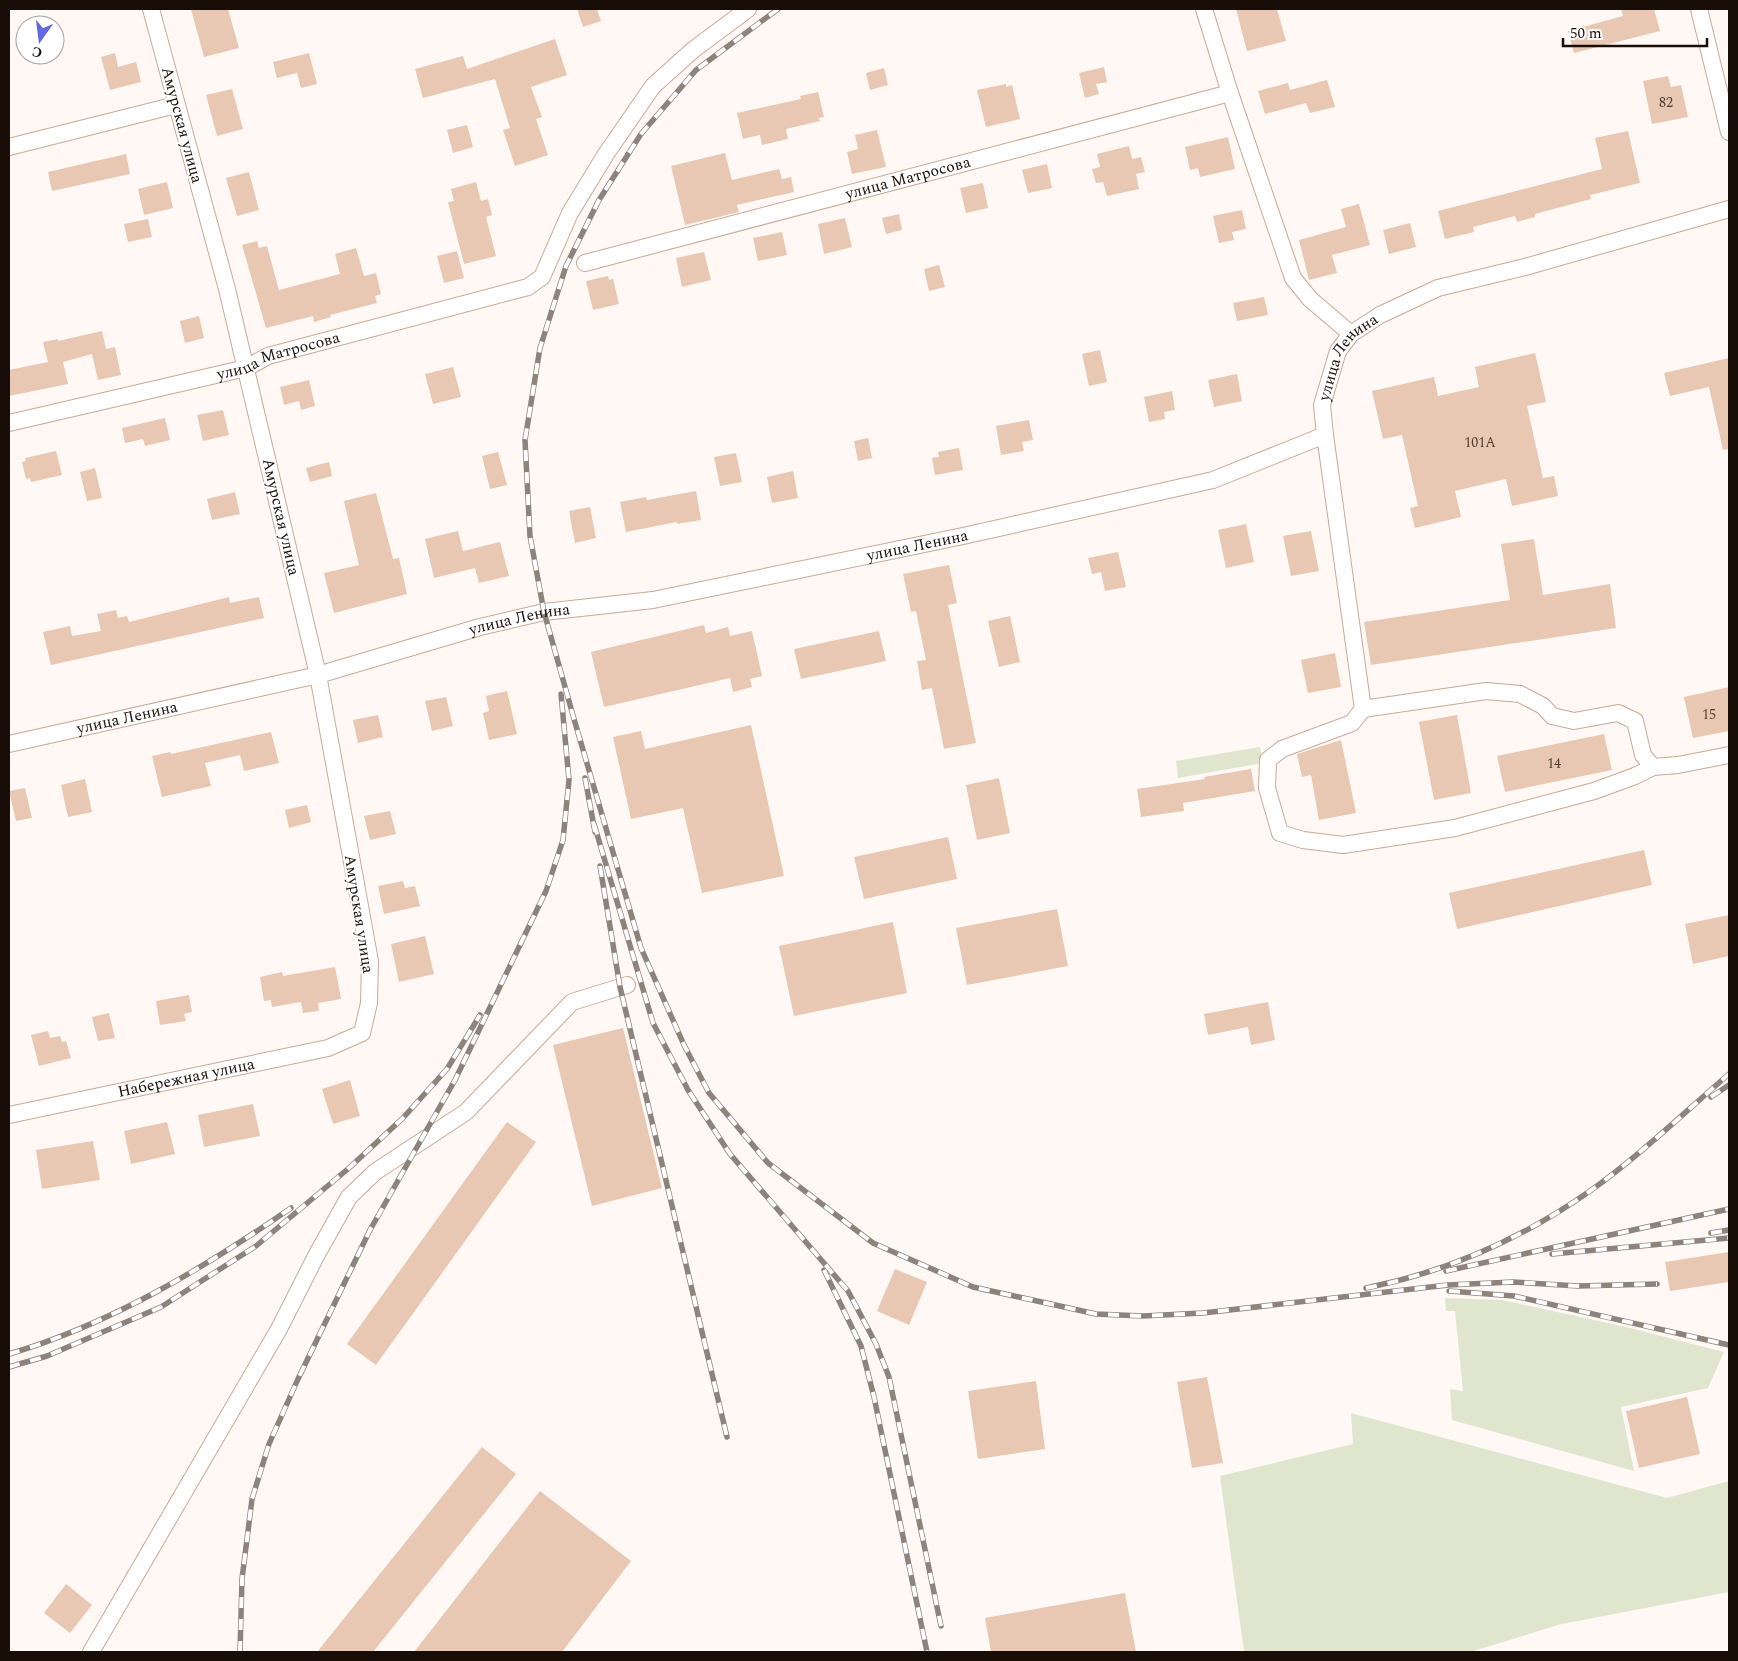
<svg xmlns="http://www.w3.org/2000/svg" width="1738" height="1661" font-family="Spectral,serif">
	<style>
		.green { fill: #e0e6ce }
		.building { fill: #e8c7b3 }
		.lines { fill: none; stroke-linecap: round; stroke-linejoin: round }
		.street-casing { stroke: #c9a996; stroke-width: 18 }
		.street { stroke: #fff; stroke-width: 16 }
		.rail-casing { stroke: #8c837d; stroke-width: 5.5 }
		.rail { stroke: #fff; stroke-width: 4; stroke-dasharray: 11; stroke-linecap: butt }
		.labels { text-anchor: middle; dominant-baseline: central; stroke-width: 4; stroke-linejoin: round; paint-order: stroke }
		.number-label { font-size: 14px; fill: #4d3c32 }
		.street-label { font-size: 16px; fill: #190e07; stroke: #fff }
	</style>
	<rect width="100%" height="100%" fill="#fff8f4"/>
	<g class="green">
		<path d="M1260,747l3,16 -85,15 -2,-17z"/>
		<path d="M1445,1298l57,2 120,26 102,26 -16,36 -87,19 13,64 -182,-51 -2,-31 13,2 -8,-80h-9z"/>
		<path d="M1351,1413l316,85 62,-17v111l-167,32 -92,28h-226l-24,-176 133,-32z"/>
	</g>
	<g class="building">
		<path d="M191,9h37l11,39 -35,9z"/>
		<path d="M577,9h20l4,12 -18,6z"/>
		<path d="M1236,9h41l9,32 -39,10z"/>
		<path d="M1621,9h33l6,22 -86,22 -6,-22 55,-15z"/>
		<path d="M555,39l12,36 -36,12 11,30 -6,2 12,36 -33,11 -12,-36 7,-2 -15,-49 -72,19 -8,-29 48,-13 4,13z"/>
		<path d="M115,53l3,14 18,-5 5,20 -31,8 -9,-33z"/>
		<path d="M309,53l8,31 -16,4 -4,-15 -20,5 -4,-16z"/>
		<path d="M1104,67l3,15 -11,2 3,10 -14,4 -6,-25z"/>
		<path d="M884,68l4,17 -18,5 -4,-17z"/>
		<path d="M1668,76l3,11 10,-2 7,32 -36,7 -9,-43z"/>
		<path d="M1327,80l8,27 -25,6 -4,-10 -41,11 -7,-23 30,-8 2,7z"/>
		<path d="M1006,84v3l6,-2 8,34 -34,8 -9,-37z"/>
		<path d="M232,89l11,40 -26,7 -11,-41z"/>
		<path d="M818,92l6,25 -5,1 1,3 -34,8 2,10 -26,6 -2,-10 -17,4 -6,-26 64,-14 -1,-3z"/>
		<path d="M467,125l6,22 -20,6 -6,-23z"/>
		<path d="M877,130l9,37 -34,7 -5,-22 11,-3 -3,-14z"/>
		<path d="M1628,131l12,52 -50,12 1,4 -56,15v3l-18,5 -2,-6 -42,11 1,5 -29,7 -7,-28 164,-42 -7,-31z"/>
		<path d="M1228,137l7,32 -35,8 -2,-9 -8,2 -5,-23z"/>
		<path d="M1129,146l3,13 9,-2 4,15 -9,2 3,15 -32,7 -4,-14 -7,1 -4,-14 8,-2 -3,-13z"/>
		<path d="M725,153l7,27 47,-11 3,10 9,-2 3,15 -57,13 2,7 -54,13 -14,-59z"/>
		<path d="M126,154l4,20 -78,17 -4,-19z"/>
		<path d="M1047,164l5,24 -24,5 -6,-23z"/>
		<path d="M249,172l10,38 -22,6 -11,-38z"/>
		<path d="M167,182l6,26 -29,7 -6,-26z"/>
		<path d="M476,182l5,19 7,-2 4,16 -6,2 10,39 -32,8 -16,-62 6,-1 -3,-12z"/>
		<path d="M983,183l5,25 -22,5 -6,-25z"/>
		<path d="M1359,204l11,41 -38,10 5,18 -28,7 -10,-40 47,-13 -5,-18z"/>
		<path d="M1242,210l4,19 -14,3 2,8 -15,3 -6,-27z"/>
		<path d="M899,214l3,16 -16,4 -4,-16z"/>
		<path d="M845,218l7,29 -28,7 -6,-30z"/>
		<path d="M148,219l4,18 -24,5 -4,-18z"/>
		<path d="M1410,223l6,24 -27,7 -6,-24z"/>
		<path d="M782,232l5,23 -29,6 -5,-23z"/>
		<path d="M257,241l2,7 8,-2 12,44 61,-16 -5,-20 21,-6 8,28 12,-3 5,21 -6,2 2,7 -47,12 1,2 -17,5 -1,-6 -47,12 -24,-83z"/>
		<path d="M457,251l7,27 -20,5 -7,-27z"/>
		<path d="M704,252l7,28 -29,7 -6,-29z"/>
		<path d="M939,265l6,22 -16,4 -5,-22z"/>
		<path d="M608,276l1,4 4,-1 6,25 -26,6 -7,-29z"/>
		<path d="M1264,297l4,18 -31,6 -4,-18z"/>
		<path d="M199,316l5,22 -19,5 -5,-22z"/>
		<path d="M102,331l4,18 9,-2 6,28 -23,5 -6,-26 -29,8 5,22 -59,12v-26l39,-8 -5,-20 15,-3v2z"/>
		<path d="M1100,350l7,32 -18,4 -7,-32z"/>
		<path d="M1535,353l11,49 -19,4 16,72 11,-2 4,20 -46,10 -6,-27 -51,12 6,26 -46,11 -5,-20 8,-2 -16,-71 -19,4 -11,-48 62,-14 4,19 41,-9 -4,-20z"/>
		<path d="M1729,358v91l-6,1 -14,-63 -39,9 -6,-23z"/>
		<path d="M453,367l8,30 -28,7 -8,-30z"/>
		<path d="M1237,374l5,27 -28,6 -6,-27z"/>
		<path d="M309,380l6,26 -14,4 -2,-9 -15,4 -4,-18z"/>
		<path d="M1172,391l3,19 -11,2 1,7 -16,3 -5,-25z"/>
		<path d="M223,410l6,25 -26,6 -6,-26z"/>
		<path d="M165,418l5,22 -25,6 -2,-7 -18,4 -3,-15z"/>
		<path d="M1029,420l4,20 -11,2 2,9 -23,4 -5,-29z"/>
		<path d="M868,438l4,20 -14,3 -4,-20z"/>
		<path d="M959,448l4,22 -28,5 -3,-17 7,-1 -1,-5z"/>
		<path d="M56,451l6,24 -31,7 -1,-4 -4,1 -4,-17 4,-1 -1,-3z"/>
		<path d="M498,452l9,33 -17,4 -8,-33z"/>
		<path d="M736,453l6,29 -22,4 -6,-29z"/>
		<path d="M329,462l3,14 -22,6 -4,-14z"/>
		<path d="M95,468l7,30 -15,3 -7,-29z"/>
		<path d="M793,471l5,27 -26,5 -5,-26z"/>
		<path d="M696,491l5,29 -24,4v-2l-51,10 -6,-30 26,-5 1,3z"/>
		<path d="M235,492l5,22 -28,6 -5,-21z"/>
		<path d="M376,493l17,66 6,-1 8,36 -73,19 -10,-40 35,-8 -15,-64z"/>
		<path d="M590,507l6,31 -21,5 -6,-32z"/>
		<path d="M1246,524l8,38 -28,6 -8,-38z"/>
		<path d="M458,531l5,20 37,-9 9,34 -30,7 -4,-15 -41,10 -9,-39z"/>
		<path d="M1311,531l8,40 -28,5 -8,-40z"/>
		<path d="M1534,539l9,56 67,-11 6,44 -245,37 -7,-43 146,-22 -9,-56z"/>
		<path d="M1118,552l8,35 -21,4 -4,-19 -9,2 -4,-16z"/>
		<path d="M949,565l8,38 -9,2 28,138 -32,6 -12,-61 -10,2 -5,-29 9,-1 -10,-49 -5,1 -8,-38z"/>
		<path d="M229,597l1,6 29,-6 5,21 -213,47 -8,-33 27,-6 2,10 29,-5 -4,-17 19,-4 2,8 9,-2 2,6z"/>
		<path d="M1010,616l10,46 -21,5 -11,-46z"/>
		<path d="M704,625l2,8 22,-6 2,9 22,-5 10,45 -12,3 2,8 -19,5 -3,-14 -126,29 -13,-55z"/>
		<path d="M879,631l7,30 -85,18 -7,-30z"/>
		<path d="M1335,653l6,34 -33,6 -7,-33z"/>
		<path d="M1729,687v44l-36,7 -9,-41z"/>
		<path d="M507,691l10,43 -28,6 -6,-27 6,-2 -3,-15z"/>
		<path d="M446,697l7,29 -21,5 -7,-30z"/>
		<path d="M378,715l5,22 -25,6 -5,-23z"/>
		<path d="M1457,715l14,78 -37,7 -15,-78z"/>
		<path d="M751,725l33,151 -82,17 -19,-85 -52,11 -18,-82 28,-6 4,18z"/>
		<path d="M271,732l8,31 -35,8 -4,-16 -35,8 6,23 -49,11 -10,-41 18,-4 1,2z"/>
		<path d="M1604,734l8,36 -107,22 -8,-36z"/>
		<path d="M1341,740l15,73 -37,7 -8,-45 -9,2 -5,-23z"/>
		<path d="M1251,769l4,22 -72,12 1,8 -43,6 -4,-28 68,-10 -1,-2z"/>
		<path d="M999,778l11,55 -33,7 -11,-55z"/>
		<path d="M85,779l7,33 -24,5 -7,-32z"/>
		<path d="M25,788l7,30 -16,3 -7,-30z"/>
		<path d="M307,805l4,17 -22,6 -4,-18z"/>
		<path d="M390,811l6,23 -26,6 -6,-24z"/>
		<path d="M948,837l9,42 -93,20 -10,-42z"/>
		<path d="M1644,850l8,35 -195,44 -8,-36z"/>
		<path d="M403,881l2,7 10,-2 5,20 -36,8 -6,-28z"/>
		<path d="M1057,909l11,57 -101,19 -11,-57z"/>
		<path d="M1729,915v41l-36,8 -8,-40z"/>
		<path d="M893,922l14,71 -113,23 -15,-70z"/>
		<path d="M425,936l9,38 -35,8 -8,-38z"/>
		<path d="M335,967l6,32 -23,4 1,8 -16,2 -2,-11 -29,5 -1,-7 -7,1 -4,-24 22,-5 1,4z"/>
		<path d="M189,995l3,17 -8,2 2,7 -26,4 -4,-24z"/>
		<path d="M1268,1002l7,38 -24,5 -3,-18 -40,8 -4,-21z"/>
		<path d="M109,1013l6,25 -17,3 -6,-24z"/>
		<path d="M623,1028l39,160 -70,18 -39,-161z"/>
		<path d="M48,1031l2,7 10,-2 2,6 4,-1 5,17 -32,8 -8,-31z"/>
		<path d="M350,1080l10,36 -27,8 -11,-35z"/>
		<path d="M253,1104l7,32 -56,11 -6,-32z"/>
		<path d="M167,1122l8,32 -44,10 -7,-33z"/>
		<path d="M507,1122l29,20 -160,223 -29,-21z"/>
		<path d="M93,1141l7,39 -58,9 -6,-39z"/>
		<path d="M1729,1252v30l-59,9 -5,-29z"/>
		<path d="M895,1269l32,13 -18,43 -32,-14z"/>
		<path d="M1207,1377l16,86 -31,5 -15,-86z"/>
		<path d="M1036,1381l9,68 -67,10 -10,-68z"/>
		<path d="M1687,1397l13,57 -61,14 -13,-57z"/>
		<path d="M482,1447l34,27 -143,178h-56z"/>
		<path d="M540,1491l91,70 -69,91h-148z"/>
		<path d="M66,1584l26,21 -22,28 -26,-20z"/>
		<path d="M1125,1593l11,59h-145l-6,-34z"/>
	</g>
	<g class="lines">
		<defs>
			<g id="street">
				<path d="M1204,9l26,84 63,185 17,21 41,35"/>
				<path d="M1699,9l30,123"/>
				<path d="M9,147l167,-42"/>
				<path id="s1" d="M585,263l645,-170"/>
				<path id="s2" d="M9,423l237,-55 22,-12 260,-69 14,-10 28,-64 36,-59 47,-68 40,-36 55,-41"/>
				<path d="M1325,435l38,274 123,-18 34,3 23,12 9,10 22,5 44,-8 17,8 8,34 10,12 25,-2 51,-10"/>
				<path d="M1363,709l-11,14 -70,26 -14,11 -1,28 13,45 23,7 40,5 112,-17 139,-37 41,-15 18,-9"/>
				<path id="s3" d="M9,744l309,-69 162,-48 64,-15 109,-12 310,-64 250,-56 112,-45 -3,-30 16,-54 13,-17 29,-19 58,-27 87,-21 204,-58"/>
				<path id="s4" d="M9,1115l319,-67 34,-15 7,-30 1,-42 -52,-286 -91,-386 -76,-280"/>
				<path d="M91,1652l188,-323 38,-75 32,-57 26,-25 91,-60 106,-110 55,-17"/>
			</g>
		</defs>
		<use href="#street" class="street-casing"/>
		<use href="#street" class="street"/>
		<defs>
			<g id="rail">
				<path d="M778,9l-82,61 -55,64 -42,66 -33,66 -26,82 -15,92 5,96 14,76 30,107 67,229 43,97 25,48 59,70 105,80 100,44 123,27 47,2 60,-3 245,-28 65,-3 65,4 79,-2"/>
				<path d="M585,778l10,54"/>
				<path d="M594,824l59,199 35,67 42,64 118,137 28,53 13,33 52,249"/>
				<path d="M600,866l20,121 107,450"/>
				<path d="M1711,1097l18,-12"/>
				<path d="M1711,1233l18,-3"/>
				<path d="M1552,1254l177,-16"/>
				<path d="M824,1270l37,76 13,51 53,255"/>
				<path d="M1446,1271l283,-62"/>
				<path d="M1366,1288c80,-16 157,-50 224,-97 49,-35 94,-78 139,-117"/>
				<path d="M1449,1291l65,5 215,49"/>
				<path d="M9,1354c102,-30 195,-86 282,-146"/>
				<path d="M9,1367l38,-11 114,-49 95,-61 93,-78 54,-50 44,-49 33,-54"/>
				<path d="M240,1652l2,-73 10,-80 17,-55 29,-65 72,-149 85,-150 91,-189 17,-51 6,-60 -8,-86"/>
			</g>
		</defs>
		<use href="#rail" class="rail-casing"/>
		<use href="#rail" class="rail"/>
	</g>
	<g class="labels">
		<g class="number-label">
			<text x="1666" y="102">82</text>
			<text x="1480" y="442">101А</text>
			<text x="1709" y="714">15</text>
			<text x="1554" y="763">14</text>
		</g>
		<g class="street-label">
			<text transform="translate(182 125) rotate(75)">Амурская улица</text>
			<text stroke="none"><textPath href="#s1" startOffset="334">улица Матросова</textPath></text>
			<text stroke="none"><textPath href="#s2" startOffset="278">улица Матросова</textPath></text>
			<text stroke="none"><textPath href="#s3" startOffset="1441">улица Ленина</textPath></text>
			<text transform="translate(281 517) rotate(77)">Амурская улица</text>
			<text stroke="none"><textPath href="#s3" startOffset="931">улица Ленина</textPath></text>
			<text stroke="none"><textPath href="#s3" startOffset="526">улица Ленина</textPath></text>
			<text stroke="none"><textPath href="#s3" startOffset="121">улица Ленина</textPath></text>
			<text transform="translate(359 914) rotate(81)">Амурская улица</text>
			<text stroke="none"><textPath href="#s4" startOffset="181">Набережная улица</textPath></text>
		</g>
	</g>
	<rect width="1738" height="1661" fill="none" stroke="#190e07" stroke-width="20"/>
	<g transform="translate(40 40) rotate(194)"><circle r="24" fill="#ffffff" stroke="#a39f9c"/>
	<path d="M0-4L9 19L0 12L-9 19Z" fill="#6468e1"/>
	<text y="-8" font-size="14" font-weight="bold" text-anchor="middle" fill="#190e07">С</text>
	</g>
	<path d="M1563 38v8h144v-8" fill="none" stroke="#190e07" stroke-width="2.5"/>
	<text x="1570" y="38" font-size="15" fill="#190e07" stroke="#ffffff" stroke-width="4" paint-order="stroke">50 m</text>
</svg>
